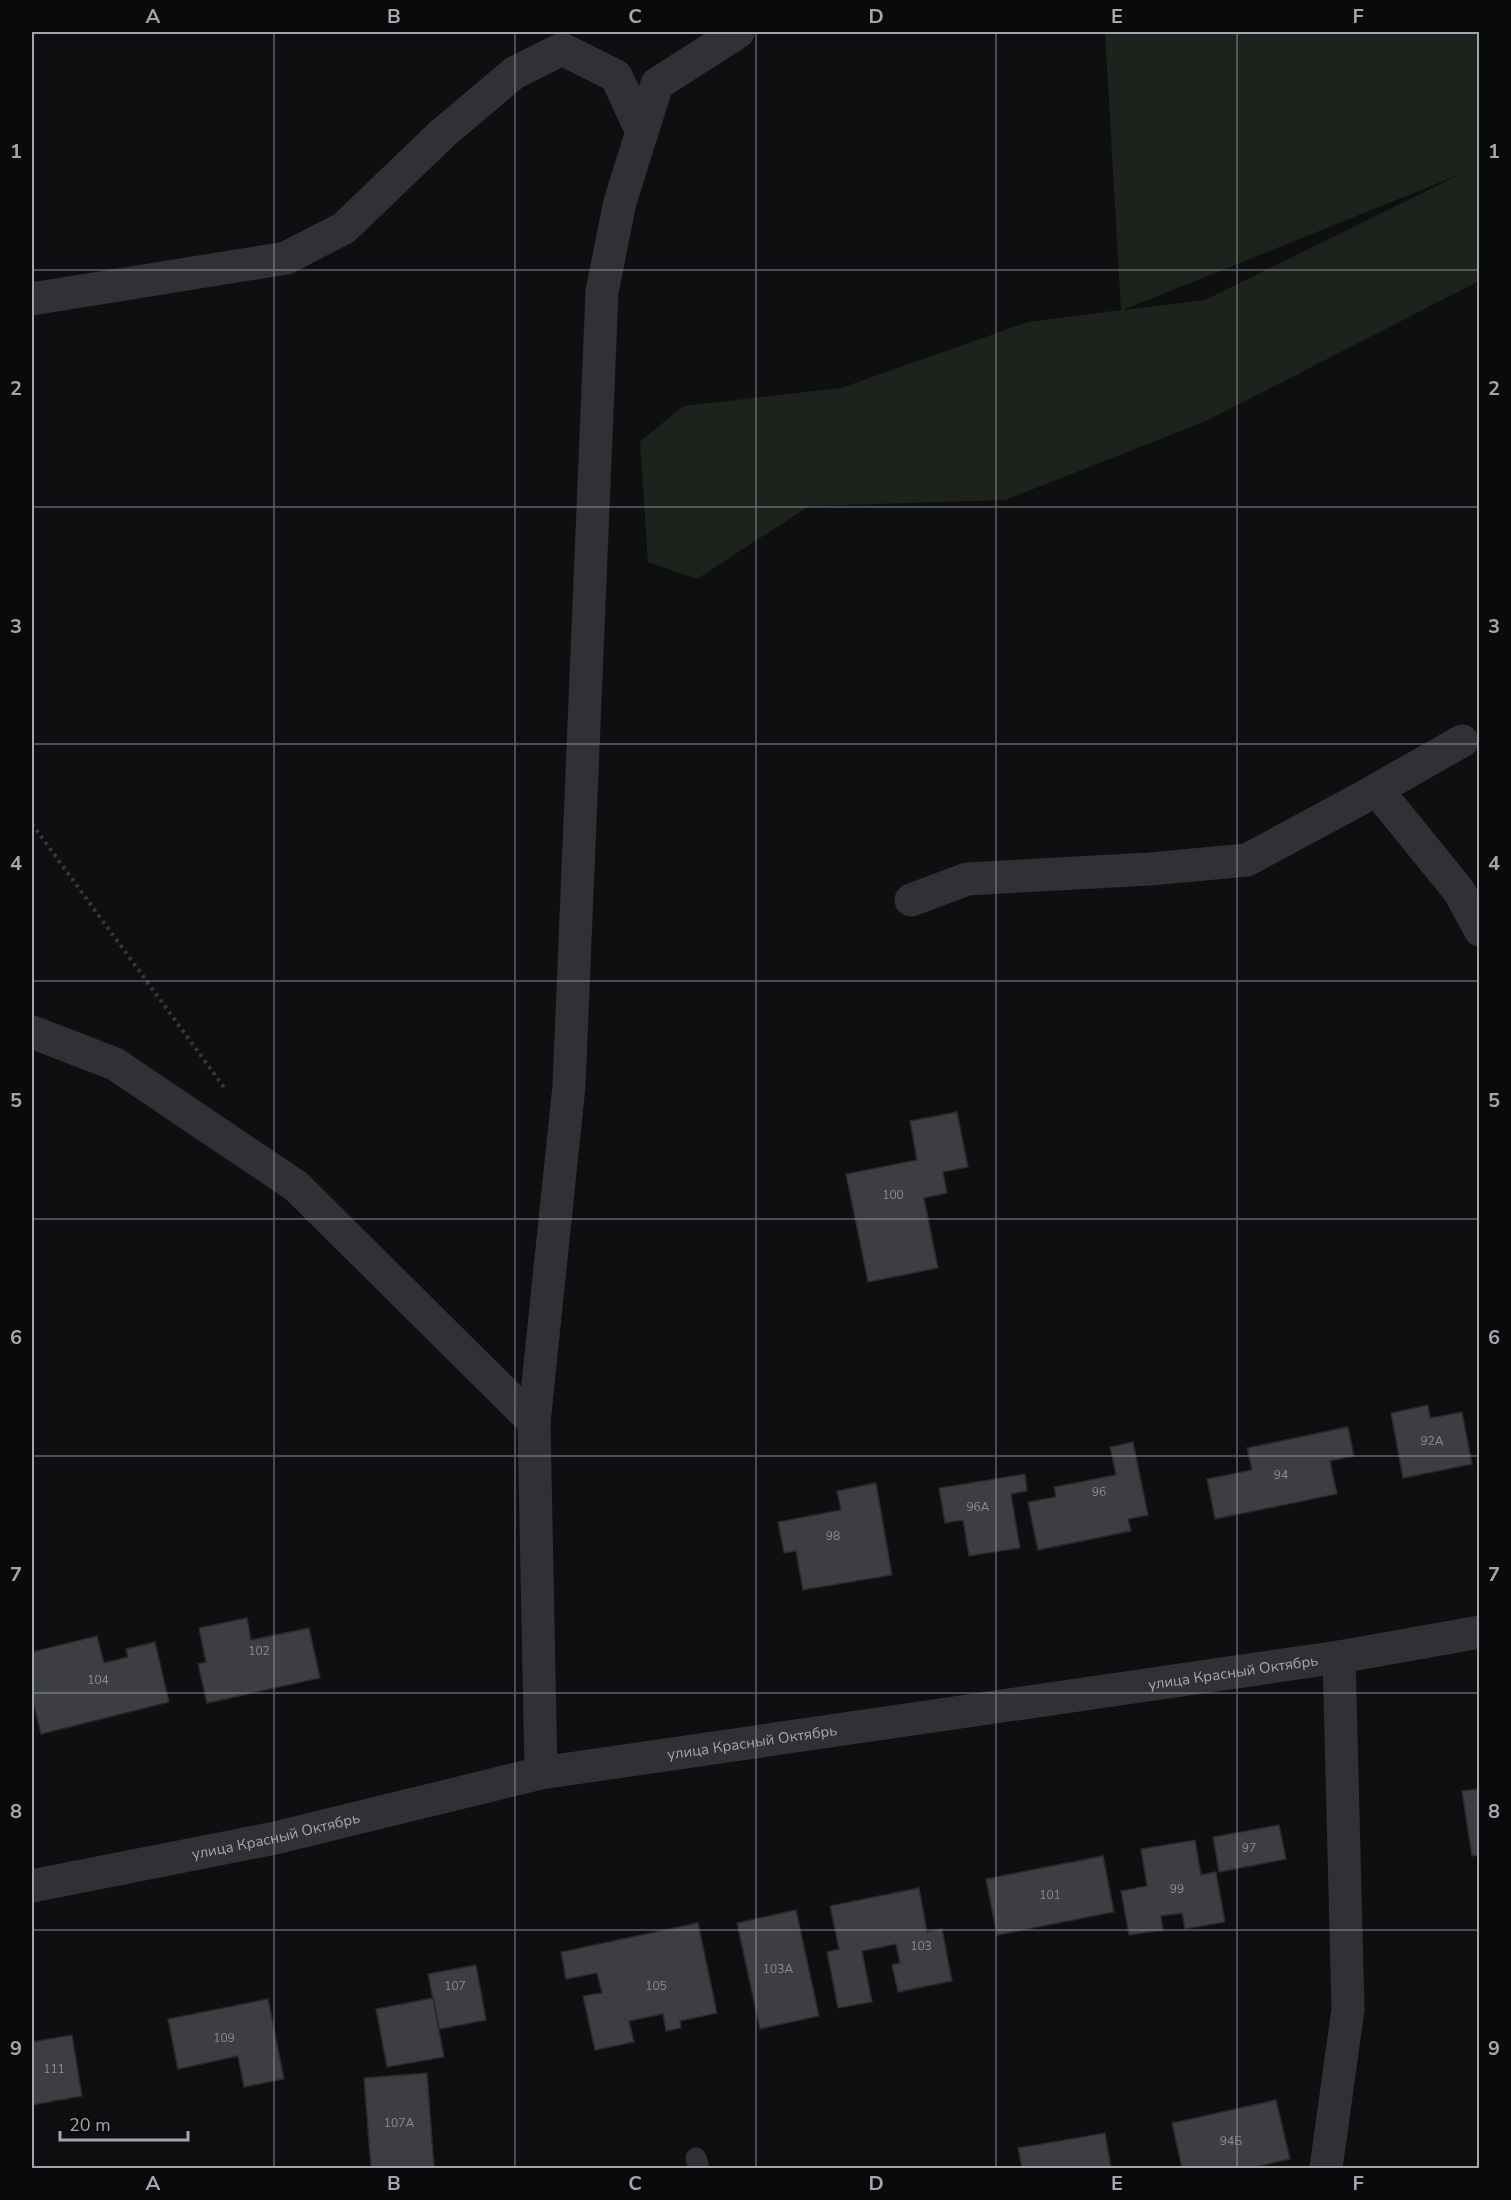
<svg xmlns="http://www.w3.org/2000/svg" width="1511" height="2200" font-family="'Nunito Sans',sans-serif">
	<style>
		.green { fill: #1c231d; fill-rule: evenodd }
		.building { fill: #3d3e42; stroke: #2a2a2c; stroke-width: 1.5 }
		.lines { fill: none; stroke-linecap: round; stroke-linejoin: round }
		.path { stroke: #37383c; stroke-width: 4; stroke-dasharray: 3 4.5; stroke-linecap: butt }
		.lane { stroke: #313135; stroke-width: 21 }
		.street { stroke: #313135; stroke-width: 33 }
		.grid { fill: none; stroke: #a2a6b0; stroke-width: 1.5; stroke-opacity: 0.55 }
		.labels { text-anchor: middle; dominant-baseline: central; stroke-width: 6; stroke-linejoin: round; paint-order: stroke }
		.number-label { font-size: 12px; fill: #898c94 }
		.street-label { font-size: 15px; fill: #a2a6b0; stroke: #0a0a0b }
		.neatline { fill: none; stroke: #a2a6b0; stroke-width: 2 }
		.grid-label { font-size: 20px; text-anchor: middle; font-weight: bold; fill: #a2a6b0 }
	</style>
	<rect width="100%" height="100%" fill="#0f0f11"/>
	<path class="green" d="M1105,32h374v249l-273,140 -201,79 -196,6 -112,73 -49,-17 -8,-121 44,-35 157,-18 187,-66 93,-12zM1461,174l-256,126 -81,10 1,-1z"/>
	<g class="building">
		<path d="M957,1112l11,55 -25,5 4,21 -23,5 14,70 -70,14 -22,-108 71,-14 -7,-39z"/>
		<path d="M1428,1405l2,13 32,-6 10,52 -69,14 -12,-65z"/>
		<path d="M1348,1427l6,29 -24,5 7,33 -122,25 -8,-40 45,-9 -5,-22z"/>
		<path d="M1133,1442l15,73 -20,4 3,12 -93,19 -10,-48 28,-5 -2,-10 62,-12 -6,-28z"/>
		<path d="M1025,1474l2,17 -16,3 9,54 -51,8 -6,-36 -18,3 -6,-35z"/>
		<path d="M876,1483l16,92 -89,15 -7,-39 -12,2 -6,-31 63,-12 -4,-19z"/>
		<path d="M247,1618l4,22 58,-12 11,50 -113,25 -9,-39 8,-2 -7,-34z"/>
		<path d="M97,1636l7,27 24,-6 -2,-8 29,-7 14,60 -128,32 -9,-37v-45z"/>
		<path d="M1480,1789v66l-8,1 -10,-65z"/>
		<path d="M1279,1825l7,34 -67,13 -6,-35z"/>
		<path d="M1195,1840l6,35 15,-3 9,50 -40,7 -3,-16 -21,3 2,14 -34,5 -8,-44 26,-5 -6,-37z"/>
		<path d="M1103,1856l11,56 -117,23 -11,-56z"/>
		<path d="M919,1888l8,44 15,-3 10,52 -54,11 -6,-27 8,-2 -4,-19 -34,7 10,51 -34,6 -11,-56 12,-3 -9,-43z"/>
		<path d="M796,1910l23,106 -59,13 -23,-106z"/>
		<path d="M698,1923l19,90 -37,8 1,7 -15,3 -3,-17 -34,7 5,21 -39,8 -12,-54 19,-3 -5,-20 -31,6 -5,-27z"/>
		<path d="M476,1965l10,55 -47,9 -11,-55z"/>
		<path d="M433,1998l11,59 -57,10 -11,-58z"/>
		<path d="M268,1999l16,80 -40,8 -6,-31 -60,13 -10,-50z"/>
		<path d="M72,2035l10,61 -50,9v-63z"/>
		<path d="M427,2073l7,94 -63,1 -7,-90z"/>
		<path d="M1276,2100l14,59 -39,9h-69l-10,-45z"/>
		<path d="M1105,2133l6,35h-89l-4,-20z"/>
	</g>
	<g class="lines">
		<path class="path" d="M32,824l194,266"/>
		<path class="lane" d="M696,2158l3,10"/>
		<g class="street">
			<path d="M32,299l254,-41 58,-30 98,-94 72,-61 48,-24 54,27 26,56"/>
			<path d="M1377,790l82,101 21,39"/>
			<path d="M911,900l56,-21 183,-10 97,-9 113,-61 102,-58"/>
			<path d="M32,1032l83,32 181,122 238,236 7,351"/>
			<path d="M534,1422l35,-336 33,-794 18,-90 37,-118 81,-52"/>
			<path id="s1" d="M32,1886l243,-48 266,-65 798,-116 141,-25"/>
			<path d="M1326,2168l22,-159 -9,-352"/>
		</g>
	</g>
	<path class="grid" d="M274,32v2136M515,32v2136M756,32v2136M996,32v2136M1237,32v2136M32,270h1448M32,507h1448M32,744h1448M32,981h1448M32,1219h1448M32,1456h1448M32,1693h1448M32,1930h1448"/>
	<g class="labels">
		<g class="number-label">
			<text x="893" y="1195">100</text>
			<text x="1432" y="1441">92А</text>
			<text x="1281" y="1475">94</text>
			<text x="1099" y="1492">96</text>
			<text x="978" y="1507">96А</text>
			<text x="833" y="1536">98</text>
			<text x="259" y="1651">102</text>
			<text x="98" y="1680">104</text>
			<text x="1249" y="1848">97</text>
			<text x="1177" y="1889">99</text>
			<text x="1050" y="1895">101</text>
			<text x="921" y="1946">103</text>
			<text x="778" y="1969">103А</text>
			<text x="455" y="1986">107</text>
			<text x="656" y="1986">105</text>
			<text x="224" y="2038">109</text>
			<text x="54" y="2069">111</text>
			<text x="399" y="2123">107А</text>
			<text x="1231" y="2141">94Б</text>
		</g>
		<g class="street-label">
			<text stroke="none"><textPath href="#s1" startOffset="1221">улица Красный Октябрь</textPath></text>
			<text stroke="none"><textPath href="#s1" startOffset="735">улица Красный Октябрь</textPath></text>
			<text stroke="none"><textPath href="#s1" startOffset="249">улица Красный Октябрь</textPath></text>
		</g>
	</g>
	<rect width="1511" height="2200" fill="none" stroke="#0a0a0b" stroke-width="66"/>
	<path d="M60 2131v9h128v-9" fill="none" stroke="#a2a6b0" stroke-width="3"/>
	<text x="69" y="2131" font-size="18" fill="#a2a6b0" stroke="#0a0a0b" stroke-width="4.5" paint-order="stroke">20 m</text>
	<rect x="33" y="33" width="1445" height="2134" class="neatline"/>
	<g class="grid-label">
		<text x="153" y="23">A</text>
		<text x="394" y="23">B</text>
		<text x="635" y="23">C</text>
		<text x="876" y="23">D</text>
		<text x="1117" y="23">E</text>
		<text x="1358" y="23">F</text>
		<text x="16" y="158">1</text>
		<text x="1494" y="158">1</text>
		<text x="16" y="395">2</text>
		<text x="1494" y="395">2</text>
		<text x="16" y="633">3</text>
		<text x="1494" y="633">3</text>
		<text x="16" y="870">4</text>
		<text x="1494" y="870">4</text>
		<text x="16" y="1107">5</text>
		<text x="1494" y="1107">5</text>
		<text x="16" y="1344">6</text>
		<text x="1494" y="1344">6</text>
		<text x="16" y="1581">7</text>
		<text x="1494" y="1581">7</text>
		<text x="16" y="1818">8</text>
		<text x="1494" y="1818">8</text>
		<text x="16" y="2055">9</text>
		<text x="1494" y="2055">9</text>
		<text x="153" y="2190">A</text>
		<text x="394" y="2190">B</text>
		<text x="635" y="2190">C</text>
		<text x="876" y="2190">D</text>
		<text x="1117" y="2190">E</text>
		<text x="1358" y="2190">F</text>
	</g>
</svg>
